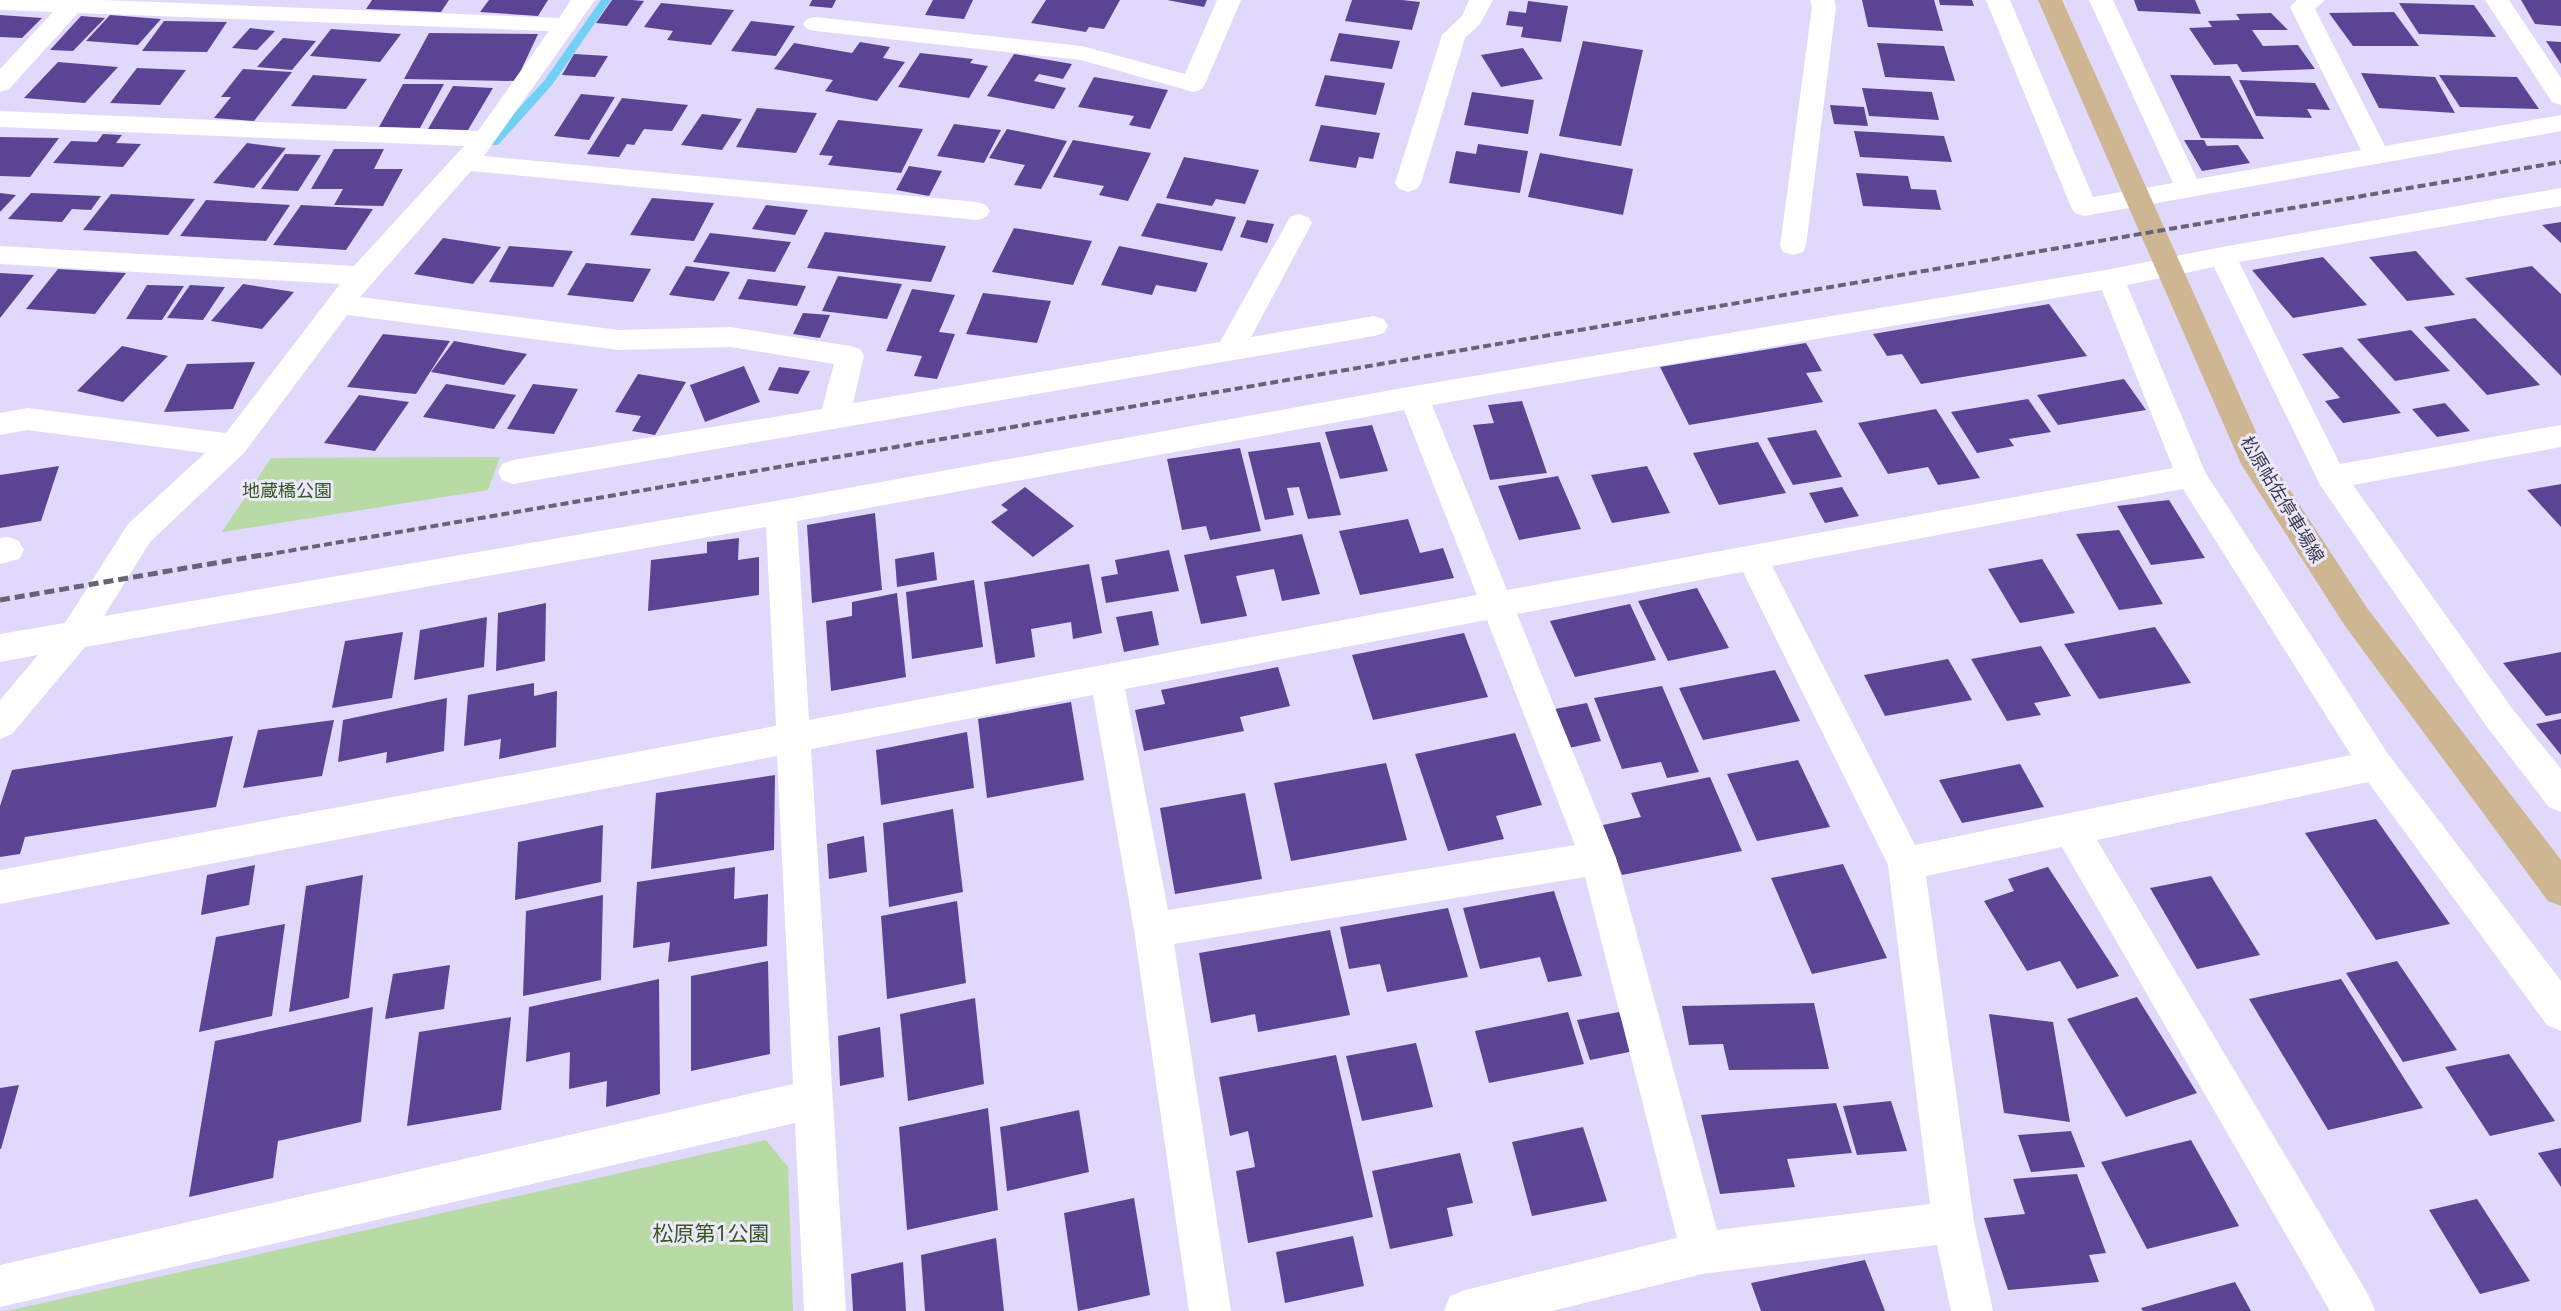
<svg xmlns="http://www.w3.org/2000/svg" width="2561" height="1311" font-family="'Noto Sans','Noto Sans JP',sans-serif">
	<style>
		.green { fill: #b8daa5 }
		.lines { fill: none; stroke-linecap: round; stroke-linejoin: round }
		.stream { fill: #73d0f5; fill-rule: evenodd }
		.building { fill: #5c4495 }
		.minor { fill: #fff; fill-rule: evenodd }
		.major { fill: #ceb692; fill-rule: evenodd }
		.rail-far1 { stroke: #676376; stroke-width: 4; stroke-dasharray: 8 4; stroke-linecap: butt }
		.rail { stroke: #676376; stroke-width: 5; stroke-dasharray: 10 5; stroke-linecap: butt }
		.labels { text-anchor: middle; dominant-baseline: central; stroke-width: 6; stroke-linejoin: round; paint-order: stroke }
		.park-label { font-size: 18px; fill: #35571c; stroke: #ece9fd }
		.street-label { font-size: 18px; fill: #3d3a48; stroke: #ece9fd }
		.near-park-label { font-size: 21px; fill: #35571c; stroke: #ece9fd }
	</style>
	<rect width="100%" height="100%" fill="#e0d9fb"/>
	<g class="green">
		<path d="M500,457l-12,33 -266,42 49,-74z"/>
		<path d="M766,1140l22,27 5,144h-786z"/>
	</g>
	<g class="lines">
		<path class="stream" d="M601,0h10l-59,85 -54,60h-8v-6l54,-58z"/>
	</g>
	<g class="building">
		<path d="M372,0h77l-8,12 -75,-3z"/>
		<path d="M489,0h59l-10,16 -58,-4z"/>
		<path d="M612,0h20l12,1 -17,25 -31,-3z"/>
		<path d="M812,0h24l-4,8 -23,-2z"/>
		<path d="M933,0h40l-9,19 -39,-4z"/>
		<path d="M1046,0h74l-16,29 -15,-2 -3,5 -55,-9z"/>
		<path d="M1167,0h40l-3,7z"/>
		<path d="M1352,0h50l18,2 -8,28 -67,-9z"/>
		<path d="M1862,0h72l9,31 -75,-4z"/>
		<path d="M1939,0h33l2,6 -34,-1z"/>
		<path d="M2134,0h61l6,14 -63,-3z"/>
		<path d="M2521,0h40v26l-26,-2z"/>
		<path d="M1528,1l40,5 -7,36 -40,-5 2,-10 -17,-2 3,-14 17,2z"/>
		<path d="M661,3l73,7 -23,35 -44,-5 6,-9 -29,-4z"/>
		<path d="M2399,3l75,2 22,32 -77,-3z"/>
		<path d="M2394,12l25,34h-66l-24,-33z"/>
		<path d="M2271,13l17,17h-36l11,16 35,-1 17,24 -73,3 -5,-8 -23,1 -25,-37 23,-1 -4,-6 32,-1 -4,-6z"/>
		<path d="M0,15l42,3 -20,20 -22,-1z"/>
		<path d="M110,15l51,4 -23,26 -52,-4z"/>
		<path d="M81,16l24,2 -32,33 -23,-1z"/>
		<path d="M164,21l63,1 -20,30 -65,-1z"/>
		<path d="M751,21l44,5 -19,30 -45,-5z"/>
		<path d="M250,28l25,3 -18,19 -25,-2z"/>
		<path d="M331,29l70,5 -21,28 -70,-6z"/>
		<path d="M429,33l109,1 -22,47 -112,-2z"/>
		<path d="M1339,33l61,8 -8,28 -62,-8z"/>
		<path d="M283,38l33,3 -24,29 -35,-3z"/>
		<path d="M1583,41l60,9 -22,96 -62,-10z"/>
		<path d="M2546,41l15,1v22z"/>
		<path d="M860,42l30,5 -7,11 22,4 -28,39 -52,-10 8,-11 -59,-11 20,-26 58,10z"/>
		<path d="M1877,43l67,3 11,35 -70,-4z"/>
		<path d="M1523,48l20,31 -42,8 -20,-32z"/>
		<path d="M920,53l53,6 -3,4 18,3 -19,32 -71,-11z"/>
		<path d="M574,54l34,2 -13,21 -33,-2z"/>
		<path d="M1014,54l58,10 -9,15 -24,-5 -5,7 32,7 -12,21 -67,-13z"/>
		<path d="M58,62l60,5 -33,36 -61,-5z"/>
		<path d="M137,68l49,2 -26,35 -50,-2z"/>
		<path d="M243,69l49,3 -38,49 -40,-3 17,-21h-10z"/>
		<path d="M2361,73l74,4 20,36 -76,-5z"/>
		<path d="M313,75l54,4 -21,30 -55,-3z"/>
		<path d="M1325,75l60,8 -9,32 -61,-9z"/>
		<path d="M2170,75l60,1 34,63 -63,-1z"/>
		<path d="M2439,75l78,2 22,32 -79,-2z"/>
		<path d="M1094,77l74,13 -18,39 -21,-4 5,-9 -56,-9z"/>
		<path d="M2239,80l76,3 15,27 -23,-1 5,9 -56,-2z"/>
		<path d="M403,84h41l-24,44 -41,-1z"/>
		<path d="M453,86l40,2 -25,42 -40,-1z"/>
		<path d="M1862,88l70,4 7,28 -70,-4z"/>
		<path d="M1472,92l62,8 -6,34 -64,-9z"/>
		<path d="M581,94l34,3 -26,43 -35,-4z"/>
		<path d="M622,98l66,7 -16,26 -28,-2 -10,16 -7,-1 -8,13 -32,-3z"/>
		<path d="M1830,105l34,2 4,19 -34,-2z"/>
		<path d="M757,108l60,5 -21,40 -60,-6z"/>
		<path d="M702,114l40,5 -20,31 -41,-5z"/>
		<path d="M838,120l85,9 -22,44 -73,-8 5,-9 -14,-1z"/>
		<path d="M954,124l47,6 -17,33 -47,-7z"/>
		<path d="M1321,125l59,8 -7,26 -14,-2 -3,11 -47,-7z"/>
		<path d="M1007,129l60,12 -26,48 -27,-4 11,-20 -36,-7z"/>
		<path d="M1854,131l90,5 8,26 -92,-5z"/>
		<path d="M103,134l19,1 -6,8 25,1 -18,23 -70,-4 18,-22 26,1z"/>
		<path d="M0,137l59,1 -29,39 -30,-1z"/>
		<path d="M1073,140l78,13 -23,48 -29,-6 5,-9 -51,-9z"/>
		<path d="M2184,140h20l3,6 31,-1 12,18 -48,8z"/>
		<path d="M247,143l39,5 -32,40 -41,-5z"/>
		<path d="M1478,144l50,7 -8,42 -71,-10 7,-32 20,3z"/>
		<path d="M334,149h50l-10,20h29l-20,37 -49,-1 9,-16h-32z"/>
		<path d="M1540,153l93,16 -10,46 -95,-18z"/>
		<path d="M285,154l36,1 -23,36 -37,-2z"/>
		<path d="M1184,157l75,13 -14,34 -29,-5 -4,7 -46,-8z"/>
		<path d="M909,166l33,5 -13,25 -33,-6z"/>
		<path d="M1856,173l52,3 3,13 25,1 5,20 -78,-4z"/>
		<path d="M0,193l16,2 -16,17z"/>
		<path d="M31,193l70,3 -10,14 -19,-1 -10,13 -54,-3z"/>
		<path d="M111,194l84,5 -27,36 -85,-5z"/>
		<path d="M652,198l62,5 -20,38 -64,-6z"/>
		<path d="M206,200l84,5 -24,36 -86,-5z"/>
		<path d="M1157,203l79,14 -14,34 -81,-15z"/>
		<path d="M301,205l72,4 -27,41 -73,-5z"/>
		<path d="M766,205l42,5 -13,25 -43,-6z"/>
		<path d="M1247,220l27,4 -7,19 -27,-6z"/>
		<path d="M2561,222v21l-19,-18z"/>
		<path d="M1014,228l78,13 -19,44 -81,-13z"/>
		<path d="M825,232l121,14 -15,36 -124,-14z"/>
		<path d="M710,233l81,9 -16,30 -82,-10z"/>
		<path d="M443,238l58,9 -28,37 -59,-10z"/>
		<path d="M509,246l64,5 -20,36 -64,-5z"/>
		<path d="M1119,246l89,17 -12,29 -40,-7 -4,10 -51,-10z"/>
		<path d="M2416,251l39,44 -48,6 -38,-44z"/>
		<path d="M2323,257l44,48 -74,13 -41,-48z"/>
		<path d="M586,263l65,6 -18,33 -66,-7z"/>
		<path d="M686,266l44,6 -16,29 -45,-6z"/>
		<path d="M2532,266l29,28v82l-96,-98z"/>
		<path d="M58,269l68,4 -31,41 -69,-5z"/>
		<path d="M0,273l34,2 -34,43z"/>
		<path d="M838,276l64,8 -15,35 -65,-8z"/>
		<path d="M748,279l58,7 -9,20 -59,-7z"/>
		<path d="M243,284l51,8 -32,37 -51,-8z"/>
		<path d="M147,285l37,1 -22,34 -36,-1z"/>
		<path d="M190,285l35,2 -22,33 -36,-2z"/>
		<path d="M912,289l43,6 -16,37 16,2 -18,45 -23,-3 8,-20 -36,-5z"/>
		<path d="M983,293l68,8 -14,42 -71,-9z"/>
		<path d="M2049,304l38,52 -166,28 -19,-30 -15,2 -14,-22z"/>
		<path d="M803,313l27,2 -10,23 -27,-4z"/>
		<path d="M2475,318l65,67 -53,10 -63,-68z"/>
		<path d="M2411,330l39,41 -55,10 -38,-42z"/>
		<path d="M383,334l67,7 -34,53 -69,-7z"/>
		<path d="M454,341l73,13 -23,31 -73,-13z"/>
		<path d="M1806,343l16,28 -16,2 17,29 -134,23 -29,-58z"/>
		<path d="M122,346l46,10 -45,46 -46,-11z"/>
		<path d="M2342,347l59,66 -58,10 -18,-22 15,-3 -38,-44z"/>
		<path d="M255,362l-22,47 -69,3 23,-48z"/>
		<path d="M744,366l16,36 -55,20 -15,-37z"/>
		<path d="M779,367l31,4 -12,23 -30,-4z"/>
		<path d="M638,374l48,8 -31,53 -23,-4 9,-15 -26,-4z"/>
		<path d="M2124,379l22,31 -88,15 -21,-30z"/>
		<path d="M446,384l70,11 -22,34 -71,-12z"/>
		<path d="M533,384l45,5 -24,45 -47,-5z"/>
		<path d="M359,395l50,7 -34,49 -51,-8z"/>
		<path d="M2028,399l23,33 -42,7 5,7 -37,7 -26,-41z"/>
		<path d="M1522,401l25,72 -57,7 -17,-55 21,-2 -6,-18z"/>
		<path d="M2445,403l25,28 -33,6 -25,-28z"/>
		<path d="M1936,409l44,69 -42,7 -10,-18 -40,7 -30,-51z"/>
		<path d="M1372,425l16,46 -48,8 -15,-47z"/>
		<path d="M1816,430l26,47 -49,8 -26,-47z"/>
		<path d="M1320,442l21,73 -33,4 -9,-32 -12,1 7,27 -29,5 -17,-68z"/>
		<path d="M1758,442l28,51 -67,12 -26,-52z"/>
		<path d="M1240,448l21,83 -51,9 -4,-14 -24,4 -15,-71z"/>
		<path d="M59,466l-18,55 -41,7v-53z"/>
		<path d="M1647,466l23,47 -58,10 -21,-48z"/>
		<path d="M1558,476l23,53 -62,11 -21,-54z"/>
		<path d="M2561,484v43l-34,-37z"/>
		<path d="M1025,487l49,39 -41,31 -42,-35 17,-12 -7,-5z"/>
		<path d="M1842,487l17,29 -34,7 -16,-30z"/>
		<path d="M2169,500l36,58 -54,7 -34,-59z"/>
		<path d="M875,513l7,77 -70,13 -5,-78z"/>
		<path d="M1408,519l12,34 23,-5 11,30 -94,17 -21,-64z"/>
		<path d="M2119,530l44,74 -44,6 -43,-76z"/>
		<path d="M1302,534l18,60 -38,7 -8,-32 -38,7 11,40 -46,8 -17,-69z"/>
		<path d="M739,538l-1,22 21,-3v38l-111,16 3,-51 56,-7v-11z"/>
		<path d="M1169,550l10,41 -73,12 -5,-26 17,-3 -3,-14z"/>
		<path d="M934,552l3,28 -40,7 -2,-28z"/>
		<path d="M2042,559l33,54 -55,10 -32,-54z"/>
		<path d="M1089,564l13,69 -29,6 -2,-17 -40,7 4,28 -39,7 -12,-82z"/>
		<path d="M974,580l9,67 -71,12 -6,-67z"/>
		<path d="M1697,588l32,60 -61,13 -30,-60z"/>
		<path d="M897,593l9,84 -75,14 -5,-70 26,-5v-14z"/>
		<path d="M546,603l-1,58 -49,10 2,-58z"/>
		<path d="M1630,604l26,56 -81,17 -25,-56z"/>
		<path d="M1152,611l7,34 -35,7 -8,-35z"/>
		<path d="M487,617l-3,50 -70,13 6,-50z"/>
		<path d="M2155,627l36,56 -92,16 -35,-55z"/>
		<path d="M403,632l-11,66 -60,10 13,-67z"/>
		<path d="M1464,633l24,64 -115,23 -21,-65z"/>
		<path d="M2041,646l30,50 -37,7 7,12 -34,6 -36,-62z"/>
		<path d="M2561,652v61l-15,3 -43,-53z"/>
		<path d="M1948,659l24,41 -87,16 -21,-41z"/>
		<path d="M1278,667l12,39 -50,11 4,14 -100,20 -9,-41 30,-6 -4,-14z"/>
		<path d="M1775,670l25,51 -97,19 -24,-52z"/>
		<path d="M534,683v13l23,-5 -1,56 -57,12 2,-20 -37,7 4,-51z"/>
		<path d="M1662,686l37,86 -32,6 -6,-16 -39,7 -28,-71z"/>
		<path d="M447,698l-3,53 -58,12 1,-11 -49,10 5,-42z"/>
		<path d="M1071,702l13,78 -97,18 -9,-79z"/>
		<path d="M1587,703l14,38 -32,7 -14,-39z"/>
		<path d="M2561,719v36l-25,-31z"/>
		<path d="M334,720l-12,56 -79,12 15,-58z"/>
		<path d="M967,732l7,56 -93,17 -5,-55z"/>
		<path d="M1515,733l27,72 -46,11 8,23 -56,12 -33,-97z"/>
		<path d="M233,736l-17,71 -191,30 -5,17 -20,3v-51l12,-36z"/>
		<path d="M1798,760l32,67 -73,14 -30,-67z"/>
		<path d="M1386,763l21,77 -116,21 -17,-78z"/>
		<path d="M2020,764l24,43 -82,16 -23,-43z"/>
		<path d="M775,775l-1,75 -123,19 5,-76z"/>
		<path d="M1710,777l32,74 -120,24 -19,-50 38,-8 -10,-24z"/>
		<path d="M1245,793l17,86 -87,15 -15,-86z"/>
		<path d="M953,809l10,83 -74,15 -6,-84z"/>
		<path d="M2376,819l74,105 -74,16 -71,-107z"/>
		<path d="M603,825l-2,57 -86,18 3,-58z"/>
		<path d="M864,836l3,36 -38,7 -2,-35z"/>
		<path d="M1843,864l44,94 -75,16 -41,-96z"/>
		<path d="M255,865l-6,40 -48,10 6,-40z"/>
		<path d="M735,867l-1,32 34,-5 -1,52 -99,16 2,-20 -37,6 4,-66z"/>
		<path d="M2048,867l71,109 -42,13 -17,-28 -33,10 -43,-70 30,-10 -6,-12z"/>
		<path d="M363,875l-14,123 -60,14 17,-126z"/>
		<path d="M2211,876l49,79 -63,14 -47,-81z"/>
		<path d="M1554,891l28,85 -34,6 -8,-25 -60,12 -17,-61z"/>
		<path d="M603,895l-2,85 -78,16 3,-85z"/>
		<path d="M957,901l9,82 -79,16 -6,-83z"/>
		<path d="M1448,908l20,69 -81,15 -7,-28 -31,5 -9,-42z"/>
		<path d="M285,924l-13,92 -73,16 17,-95z"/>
		<path d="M1330,930l20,85 -92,17 -3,-18 -44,9 -12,-70z"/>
		<path d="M768,961l2,93 -79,17v-95z"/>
		<path d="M2397,961l60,89 -54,12 -57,-89z"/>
		<path d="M450,965l-6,44 -59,10 8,-45z"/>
		<path d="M659,979l1,115 -54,13 1,-26 -38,8 1,-37 -44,10 3,-55z"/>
		<path d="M2341,979l82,129 -95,22 -79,-131z"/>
		<path d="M2137,997l60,96 -71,24 -59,-98z"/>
		<path d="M975,998l9,86 -76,17 -8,-87z"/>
		<path d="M1814,1003l15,66 -100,1 -6,-26 -34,1 -7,-39z"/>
		<path d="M373,1007l-12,115 -83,19 -5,37 -84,19 26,-156z"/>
		<path d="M1568,1012l16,52 -95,19 -14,-52z"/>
		<path d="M1619,1012l15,39 -44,9 -13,-40z"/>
		<path d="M1989,1014l64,8 17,100 -66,-9z"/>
		<path d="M511,1017l-10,93 -94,16 12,-94z"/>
		<path d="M880,1027l4,50 -44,9 -2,-50z"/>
		<path d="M1416,1043l17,64 -71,14 -16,-65z"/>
		<path d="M2509,1054l46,67 -65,15 -45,-69z"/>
		<path d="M1336,1055l37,162 -125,26 -12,-72 19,-4 -7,-36 -18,5 -11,-59z"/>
		<path d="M19,1085l-18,64h-1v-61z"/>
		<path d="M1891,1101l16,50 -50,4 -14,-49z"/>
		<path d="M1836,1103l16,50 -65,6 8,28 -75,7 -19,-79z"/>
		<path d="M988,1108l10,102 -91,20 -8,-103z"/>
		<path d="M1079,1110l10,62 -82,19 -7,-64z"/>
		<path d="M1583,1127l24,74 -75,15 -20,-74z"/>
		<path d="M2071,1131l14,36 -54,5 -13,-37z"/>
		<path d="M2191,1140l48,86 -92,23 -46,-87z"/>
		<path d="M2561,1148v39l-23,-34z"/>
		<path d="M1460,1153l13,50 -26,5 6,28 -63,13 -18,-78z"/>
		<path d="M2077,1174l29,79 -17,2 10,27 -91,8 -24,-72 41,-4 -12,-35z"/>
		<path d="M1134,1198l16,97 -72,16 -14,-98z"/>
		<path d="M2477,1199l53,82 -50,13 -51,-84z"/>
		<path d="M1353,1236l11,50 -79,17 -9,-51z"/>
		<path d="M996,1238l8,73h-79l-4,-56z"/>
		<path d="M1865,1260l20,51h-124l-10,-28z"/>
		<path d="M903,1262l3,49h-53l-2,-37z"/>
		<path d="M2235,1282l16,29h-108l-2,-3z"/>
	</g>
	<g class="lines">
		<g class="minor">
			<path d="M0,0h103l456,18 12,-18h24l-111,156 493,46 9,3 4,6 -4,6 -9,3 -506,-49 -111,126 259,33 112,-3 119,19 10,3 4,7 -11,47 367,-61 70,-125 9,-3 9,3 4,6 -61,114 123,-21 10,3 4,7 -4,7 -10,3 -861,148 -11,-4 -4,-8 4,-8 11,-4 309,-51 12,-45 -103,-17 -112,3 -272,-35 -103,138 -94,89 -46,74 677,-116 633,-114 697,-117 111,-22 339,-59v18l-322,56 101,202 221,-39v22l-208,38 158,222 50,62v43l-12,-5 -62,-80 -167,-242 -106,-218 -87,18 78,187 183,282 173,227v50l-14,-6 -179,-243 -271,58 272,456 6,15h-45l-268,-464 -136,29 48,346 19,89h-42l-14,-66 -235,29 -150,37h-108l6,-15 15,-6 212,-52 -92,-361 -411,67 57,367h-42l-55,-381 -41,-235 -282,54 35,562h-42l-9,-188 -795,184v-42l793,-181 -16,-328 -777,148v-34l776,-144 -10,-199 -681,120 -73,87 -12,5v-39l38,-45 -38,7v-28l65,-11 63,-99 77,-71 -178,-23 -27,5v-22l27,-5 199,25 114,-149 -340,-20v-18l354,20 110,-120 -464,-19v-16l478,20 71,-100 -471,-18 -69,76 -9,3v-23l53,-57 -53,-2zM2102,290l71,178 -666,122 -75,-185zM1404,410l73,185 -668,125 -12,-199zM2183,489l168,266 -436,90 -143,-279zM1743,572l145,293 42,339 -213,26 -101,-372 -99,-244zM1487,620l88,225 -407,65 -43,-221z"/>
			<path d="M1217,0h24l-36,84 -3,5 -9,3 -112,-32 -266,-29 -8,-2 -4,-5 4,-5 8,-2 267,29 103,28z"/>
			<path d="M1469,0h24l-13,24 -15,14 -44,145 -4,6 -9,3 -9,-3 -4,-6 47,-148 20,-19z"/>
			<path d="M1810,0h24l2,7 -30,239 -3,6 -10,3 -10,-3 -3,-6 32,-239z"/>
			<path d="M1986,0h24l83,197 80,-14 -84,-183h24l84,179 164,-29 -71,-143 7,-7h28l-10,9 70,137 176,-31v16l-477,85 -9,-3 -4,-6z"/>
			<path d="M2485,0h24l52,78v27l-9,-3z"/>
			<path d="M8,537l11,4 5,9 -5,9 -19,5v-26z"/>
		</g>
		<path class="major" d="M2038,0h24l203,452 102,156 194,252v46l-13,-5 -203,-275 -104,-162z"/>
		<path class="rail-far1" d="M253,557l2308,-395"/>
		<path class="rail" d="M0,600l262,-45"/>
	</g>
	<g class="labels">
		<g class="park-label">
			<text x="287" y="490">地蔵橋公園</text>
		</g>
		<g class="street-label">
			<text transform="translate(2283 499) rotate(59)">松原帖佐停車場線</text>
		</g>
		<g class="near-park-label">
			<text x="711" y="1233">松原第1公園</text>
		</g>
	</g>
</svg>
